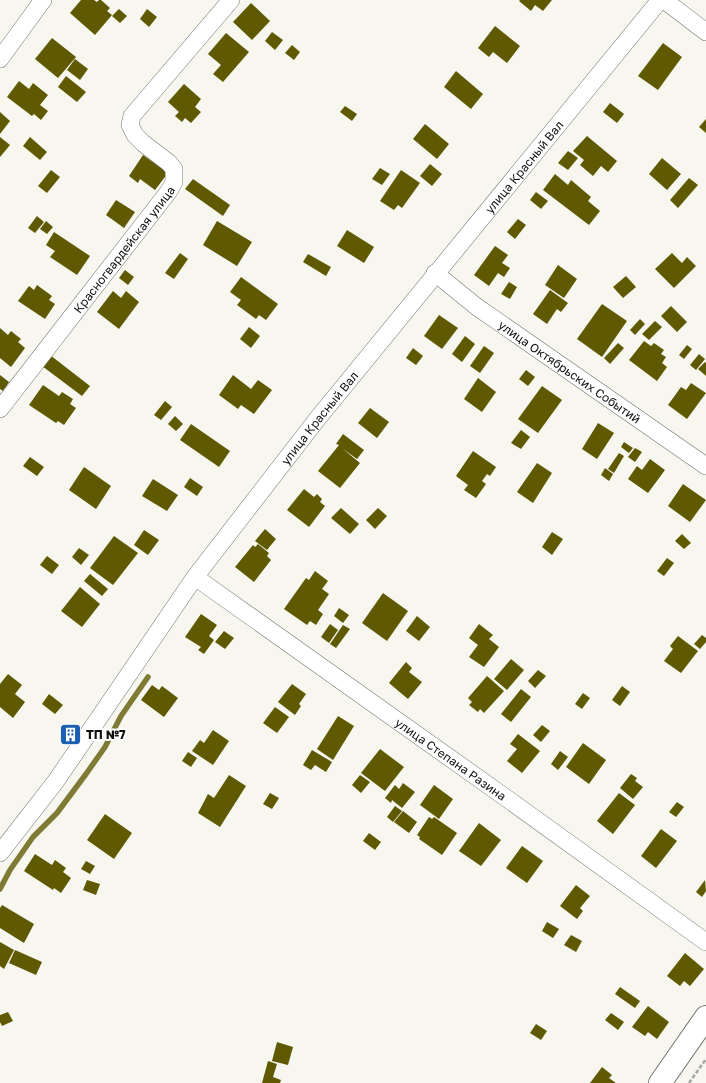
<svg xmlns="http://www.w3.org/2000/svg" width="706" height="1083" font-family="'Golos Text',sans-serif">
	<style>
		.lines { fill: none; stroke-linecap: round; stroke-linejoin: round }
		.stream { stroke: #7f7b34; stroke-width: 5.5 }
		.building { fill: #5f5a01 }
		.street-casing { stroke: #75756f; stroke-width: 18 }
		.secondary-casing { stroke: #75756f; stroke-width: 24 }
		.path { stroke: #a6a6a1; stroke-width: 2.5; stroke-dasharray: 4 2; stroke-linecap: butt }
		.street { stroke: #fff; stroke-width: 17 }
		.secondary { stroke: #fff; stroke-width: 22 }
		.labels { text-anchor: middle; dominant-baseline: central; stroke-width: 4; stroke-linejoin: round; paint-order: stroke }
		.street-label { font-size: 12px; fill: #11110f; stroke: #fff }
		.poi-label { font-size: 12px; font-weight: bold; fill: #11110f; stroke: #fff; text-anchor: start }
	</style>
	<rect width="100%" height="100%" fill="#f7f7f0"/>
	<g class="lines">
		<path class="stream" d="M0,889l10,-19 23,-33 24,-24 29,-39 19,-27 16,-31 27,-39"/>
	</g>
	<g class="building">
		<path d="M81,0h13l3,2 2,-2h2l9,8 -3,3 5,4 -17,20 -25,-22z"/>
		<path d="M520,0h32l-9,11 -8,-6 -4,6 -12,-10z"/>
		<path d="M251,3l19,18 -18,19 -19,-18z"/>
		<path d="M119,9l8,7 -7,7 -8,-7z"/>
		<path d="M147,9l10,8 -8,10 -9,-8z"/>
		<path d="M495,26l25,20 -13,17 -14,-11 -4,5 -11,-9z"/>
		<path d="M272,32l11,8 -8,10 -10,-9z"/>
		<path d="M226,33l23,19 -26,30 -10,-8 8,-9 -13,-11z"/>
		<path d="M52,38l24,19 -18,21 -23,-19z"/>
		<path d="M663,43l19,14 -24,33 -20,-14z"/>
		<path d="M292,45l8,7 -6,8 -9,-7z"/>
		<path d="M75,59l13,10 -8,11 -13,-10z"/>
		<path d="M456,71l27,23 -12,15 -27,-22z"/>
		<path d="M66,76l20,16 -9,10 -19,-15z"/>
		<path d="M19,81l10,8 4,-6 15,12 -8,10 8,6 -7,9 -7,-6 -2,2 -25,-19z"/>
		<path d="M184,84l17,15 -6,8 6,5 -10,11 -6,-5 -3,4 -7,-6 4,-4 -11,-10z"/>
		<path d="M610,103l14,11 -7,9 -14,-11z"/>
		<path d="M345,106l12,8 -5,7 -12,-9z"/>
		<path d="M0,112l10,9 -10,13z"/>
		<path d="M706,119v14l-7,-6z"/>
		<path d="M425,124l24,20 -12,15 -24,-20z"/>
		<path d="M587,136l30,25 -9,11 -7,-6 -8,10 -13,-11 4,-5 -11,-9z"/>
		<path d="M0,137l10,8 -10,12z"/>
		<path d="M30,137l17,15 -7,8 -17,-14z"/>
		<path d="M568,151l10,7 -10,12 -10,-7z"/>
		<path d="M143,155l25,18 -13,17 -15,-11 -2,4 -9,-7z"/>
		<path d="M662,158l19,16 -14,16 -18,-16z"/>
		<path d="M430,164l12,10 -10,12 -12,-10z"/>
		<path d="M380,168l10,6 -8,11 -10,-6z"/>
		<path d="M51,170l9,7 -13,16 -9,-7z"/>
		<path d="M401,170l19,13 -18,25 -4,-3 -4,5 -14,-9z"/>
		<path d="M555,174l13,11 3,-5 20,17 -3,4 12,10 -11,14 -46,-35z"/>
		<path d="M689,178l9,7 -20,23 -8,-8z"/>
		<path d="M193,179l37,26 -7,11 -38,-27z"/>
		<path d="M536,192l12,9 -7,8 -11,-9z"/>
		<path d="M116,200l19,12 -11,16 -18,-13z"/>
		<path d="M37,216l7,6 -9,11 -7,-5z"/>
		<path d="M518,219l8,6 -11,14 -8,-7z"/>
		<path d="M46,221l7,6 -6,7 -7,-5z"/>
		<path d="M217,221l35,21 -15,24 -34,-21z"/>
		<path d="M347,230l27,17 -10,16 -27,-17z"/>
		<path d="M54,232l36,24 -13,19 -27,-18 5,-6 -9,-6z"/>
		<path d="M495,246l13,9 -6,8 8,5 -6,9 -6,-4 -9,13 -15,-11z"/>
		<path d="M180,253l8,6 -14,20 -9,-6z"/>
		<path d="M672,253l10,10 5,-6 9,9 -22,22 -19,-19z"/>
		<path d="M308,254l23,13 -5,9 -23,-14z"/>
		<path d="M558,265l19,14 -13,19 -19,-13z"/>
		<path d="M125,270l9,7 -6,8 -9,-7z"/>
		<path d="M626,276l10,11 -13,11 -10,-11z"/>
		<path d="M241,277l37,27 -12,16 -7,-5 -3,4 -19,-14 4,-5 -11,-8z"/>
		<path d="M509,282l8,5 -7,12 -9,-5z"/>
		<path d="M37,285l15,11 -3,4 6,4 -10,15 -27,-18 11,-15 5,4z"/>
		<path d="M550,290l18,13 -7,9 -4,-3 -10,15 -14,-10z"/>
		<path d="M113,291l8,7 5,-7 13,11 -20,27 -22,-17z"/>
		<path d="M602,304l25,17 -25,36 -25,-18z"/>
		<path d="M671,306l16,16 -10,10 -16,-16z"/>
		<path d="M439,315l19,13 -16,21 -18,-13z"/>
		<path d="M640,319l5,5 -10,11 -5,-5z"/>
		<path d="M655,321l7,6 -13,13 -7,-6z"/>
		<path d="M249,327l11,9 -9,12 -11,-9z"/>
		<path d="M0,328l8,7 3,-4 10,8 -3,3 7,6 -14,19 -11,-9z"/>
		<path d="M465,336l10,8 -13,18 -10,-8z"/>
		<path d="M644,341l7,5 3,-3 10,7 -3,4 5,3 -4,6 5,4 -10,14 -28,-21z"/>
		<path d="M618,343l6,5 -14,16 -6,-6z"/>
		<path d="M687,345l5,4 -8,10 -5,-4z"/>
		<path d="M484,346l10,7 -14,20 -10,-7z"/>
		<path d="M413,348l10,8 -7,9 -10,-7z"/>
		<path d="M699,354l6,5 -9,11 -6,-5z"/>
		<path d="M50,355l40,31 -8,10 -40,-30z"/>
		<path d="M705,362l1,1v13l-8,-7z"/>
		<path d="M526,370l9,7 -7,9 -9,-7z"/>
		<path d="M0,375l9,7 -6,9 -3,-2z"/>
		<path d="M233,375l18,14 7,-9 14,10 -18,24 -13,-9 -3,4 -19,-14z"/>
		<path d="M478,378l18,14 -14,20 -18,-13z"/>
		<path d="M691,383l15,10 -19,26 -19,-14 13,-18 5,3z"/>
		<path d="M43,385l16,11 3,-4 11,7 -3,5 6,4 -12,17 -6,-4 -2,2 -27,-18z"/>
		<path d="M542,386l20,14 -24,33 -20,-14z"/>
		<path d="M165,401l7,6 -11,13 -7,-5z"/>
		<path d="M370,408l19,14 -12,16 -19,-15z"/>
		<path d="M175,416l8,8 -7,7 -8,-7z"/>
		<path d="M598,423l16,10 -17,26 -15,-10z"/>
		<path d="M191,424l39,27 -11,16 -39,-27z"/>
		<path d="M521,430l9,7 -9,12 -10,-6z"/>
		<path d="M343,434l21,16 -7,9 -14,-10 17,14 -20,25 -22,-17 21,-26 -3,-1z"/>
		<path d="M624,442l9,6 -4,5 -8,-6z"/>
		<path d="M635,448l7,4 -7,10 -7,-5z"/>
		<path d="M473,451l23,16 -6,9 -3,-2 -5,7 4,3 -10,14 -12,-8 4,-5 -12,-9z"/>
		<path d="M619,453l5,3 -10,17 -6,-4z"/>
		<path d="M30,457l14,10 -7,9 -14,-10z"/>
		<path d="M650,459l15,11 -17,23 -20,-14 9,-13 5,4z"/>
		<path d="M537,463l15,10 -19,30 -16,-11z"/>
		<path d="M84,467l27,19 -15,23 -27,-19z"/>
		<path d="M605,468l8,6 -4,7 -8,-6z"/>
		<path d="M190,478l13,9 -6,9 -13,-9z"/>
		<path d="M153,479l25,16 -11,16 -25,-15z"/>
		<path d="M683,484l23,16 -16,22 -22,-16z"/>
		<path d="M304,489l10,8 3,-3 5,5 -2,3 5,4 -16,21 -22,-17z"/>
		<path d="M341,508l18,16 -9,10 -19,-16z"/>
		<path d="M378,508l9,8 -12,13 -9,-9z"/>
		<path d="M265,529l11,10 -9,11 -12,-9z"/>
		<path d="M144,530l15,10 -11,15 -14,-10z"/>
		<path d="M552,532l11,7 -11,16 -10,-8z"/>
		<path d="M682,534l9,9 -7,6 -9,-8z"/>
		<path d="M114,536l24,17 -25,32 -23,-17z"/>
		<path d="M258,544l11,9 -2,3 4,4 -17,22 -19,-15 18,-22 2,2z"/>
		<path d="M79,548l10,7 -8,10 -9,-8z"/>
		<path d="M47,556l12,9 -7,9 -12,-9z"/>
		<path d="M667,558l7,5 -10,13 -7,-5z"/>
		<path d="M315,571l13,10 -6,8 7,5 -11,16 5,4 -7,11 -6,-4 -3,4 -23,-16 22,-31 3,2z"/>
		<path d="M90,574l18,15 -6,7 -18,-15z"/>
		<path d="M80,587l20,17 -18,23 -21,-16z"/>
		<path d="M383,593l25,18 -21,30 -25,-18z"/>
		<path d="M339,608l10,7 -6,8 -9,-7z"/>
		<path d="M201,614l16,11 -8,11 5,4 -10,14 -6,-4 3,-3 -16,-10z"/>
		<path d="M417,616l13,11 -11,14 -13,-10z"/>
		<path d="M330,624l8,6 -9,13 -8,-6z"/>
		<path d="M479,624l14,11 -4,4 10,8 -15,20 -15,-10 9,-12 -9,-7z"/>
		<path d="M343,625l7,4 -14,19 -6,-4z"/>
		<path d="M224,631l10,7 -9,11 -10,-7z"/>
		<path d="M702,635l4,3v4l-6,7 -6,-5z"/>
		<path d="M678,636l20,15 -17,22 -17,-12 9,-12 -3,-3z"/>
		<path d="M511,659l13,11 -17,20 -13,-11z"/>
		<path d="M406,662l6,6 -3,4 13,10 -14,17 -19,-16z"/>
		<path d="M538,670l8,6 -11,12 -7,-7z"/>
		<path d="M8,674l14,11 -7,9 10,8 -12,16 -13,-11v-23z"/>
		<path d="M487,676l17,15 -20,22 -4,-4 -2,3 -9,-7 3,-3 -4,-4z"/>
		<path d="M292,684l14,10 -7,10 2,2 -6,9 -17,-13z"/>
		<path d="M152,685l7,5 3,-4 16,12 -14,19 -23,-17z"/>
		<path d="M622,686l8,6 -10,14 -8,-6z"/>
		<path d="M521,689l10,8 -20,25 -10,-8z"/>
		<path d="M583,693l7,5 -8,11 -7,-5z"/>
		<path d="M49,694l14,11 -8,9 -13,-10z"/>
		<path d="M275,707l14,10 -12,16 -14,-10z"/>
		<path d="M338,716l16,10 -21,34 -16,-11z"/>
		<path d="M69,724l11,8 -8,13 -12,-8z"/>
		<path d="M542,725l8,6 -9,11 -8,-7z"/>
		<path d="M213,730l16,11 -16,24 -21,-14 8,-11 4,3z"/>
		<path d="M518,734l22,17 -18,22 -15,-12 10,-12 -7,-5z"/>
		<path d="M583,743l23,17 -17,24 -23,-17z"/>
		<path d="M380,749l24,18 -19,24 -24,-18z"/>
		<path d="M312,750l20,12 -6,10 -11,-7 -4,5 -8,-5z"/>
		<path d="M560,751l8,6 -10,13 -7,-6z"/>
		<path d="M188,752l9,6 -6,9 -9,-6z"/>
		<path d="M631,774l6,4 -2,3 8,6 -10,12 -13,-11z"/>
		<path d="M229,775l17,11 -26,41 -22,-14 10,-19 6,4z"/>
		<path d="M360,775l10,7 -9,11 -9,-8z"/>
		<path d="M403,783l12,9 -13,16 -10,-8 -1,3 -6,-5 10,-13 4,4z"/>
		<path d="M434,785l19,14 -14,20 -19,-14z"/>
		<path d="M270,793l9,5 -7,11 -9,-5z"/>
		<path d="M619,793l16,12 -22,29 -16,-13z"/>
		<path d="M677,802l7,5 -8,10 -7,-5z"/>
		<path d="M395,806l7,5 -9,11 -6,-5z"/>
		<path d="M403,811l14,11 -8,11 -15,-11z"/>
		<path d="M105,814l27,19 -18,26 -27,-19z"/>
		<path d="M429,817l3,2 2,-2 23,16 -15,22 -23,-16 1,-2 -3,-2z"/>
		<path d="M479,823l22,17 -20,26 -22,-15z"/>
		<path d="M661,829l16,12 -21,27 -15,-12z"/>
		<path d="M369,833l12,9 -6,8 -12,-9z"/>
		<path d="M522,846l21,15 -16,22 -21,-15z"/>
		<path d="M35,854l17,11 3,-5 11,8 -3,4 8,6 -10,15 -7,-5 -1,2 -29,-19z"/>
		<path d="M86,861l9,5 -5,8 -9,-5z"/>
		<path d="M87,880l13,4 -4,11 -13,-5z"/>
		<path d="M705,880l1,11 -4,6 -6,-5z"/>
		<path d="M576,885l14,11 -10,12 3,3 -6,8 -17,-13z"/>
		<path d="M2,905l32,19 -10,19 -24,-15v-20z"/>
		<path d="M547,922l12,7 -6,9 -11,-7z"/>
		<path d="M571,935l11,6 -6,11 -12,-7z"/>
		<path d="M0,942l14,8 -10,19 -4,-3z"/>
		<path d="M15,950l27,12 -6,13 -27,-12z"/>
		<path d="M685,953l19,16 -14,17 -6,-5 -4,5 -13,-10z"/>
		<path d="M620,987l20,14 -5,7 -20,-14z"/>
		<path d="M648,1006l21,16 -12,17 -9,-7 -3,4 -13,-9z"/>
		<path d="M8,1012l5,9 -11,5 -2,-4v-7z"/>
		<path d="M611,1013l13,9 -6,8 -13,-10z"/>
		<path d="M536,1024l11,7 -6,9 -11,-7z"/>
		<path d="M277,1042l16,5 -5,18 -16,-4z"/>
		<path d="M268,1061l9,3 -4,13 8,3 -1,3h-18z"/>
		<path d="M602,1067l10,8 -3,3 7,5h-26z"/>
	</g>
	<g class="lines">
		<defs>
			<g id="street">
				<path d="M664,0l42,32"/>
				<path d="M0,59l43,-59"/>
				<path id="s1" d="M435,273l42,34 229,159"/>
				<path id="s2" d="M0,409l169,-218 5,-9v-13l-5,-6 -26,-20 -8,-8 -5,-10 2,-9 99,-116"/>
				<path id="s3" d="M195,577l307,218 204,147"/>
				<path id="s4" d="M0,853l56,-72 139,-204 123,-159 342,-418"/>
			</g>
			<path id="secondary" d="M660,1083l46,-66"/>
		</defs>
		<use href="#street" class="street-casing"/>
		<use href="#secondary" class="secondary-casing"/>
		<path class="path" d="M689,1083l17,-24"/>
		<use href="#street" class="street"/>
		<use href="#secondary" class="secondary"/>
	</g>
	<defs>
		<symbol id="building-square" viewBox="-11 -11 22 22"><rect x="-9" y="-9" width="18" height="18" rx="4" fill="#1c5eaf" stroke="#fff"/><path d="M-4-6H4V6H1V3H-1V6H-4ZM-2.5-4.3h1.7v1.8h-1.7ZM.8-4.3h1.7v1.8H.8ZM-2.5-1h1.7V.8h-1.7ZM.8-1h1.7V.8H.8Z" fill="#fff"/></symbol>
	</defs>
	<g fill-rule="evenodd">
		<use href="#building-square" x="58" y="722" width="25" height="25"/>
	</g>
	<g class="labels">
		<g class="street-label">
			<text stroke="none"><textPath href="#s4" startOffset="864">улица Красный Вал</textPath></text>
			<text stroke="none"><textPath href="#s2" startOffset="202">Красногвардейская улица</textPath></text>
			<text stroke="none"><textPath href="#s1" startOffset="167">улица Октябрьских Событий</textPath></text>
			<text stroke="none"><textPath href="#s4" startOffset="540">улица Красный Вал</textPath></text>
			<text stroke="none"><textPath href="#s3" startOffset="314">улица Степана Разина</textPath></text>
		</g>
		<g class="poi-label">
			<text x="86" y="734">ТП №7</text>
		</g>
	</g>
</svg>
